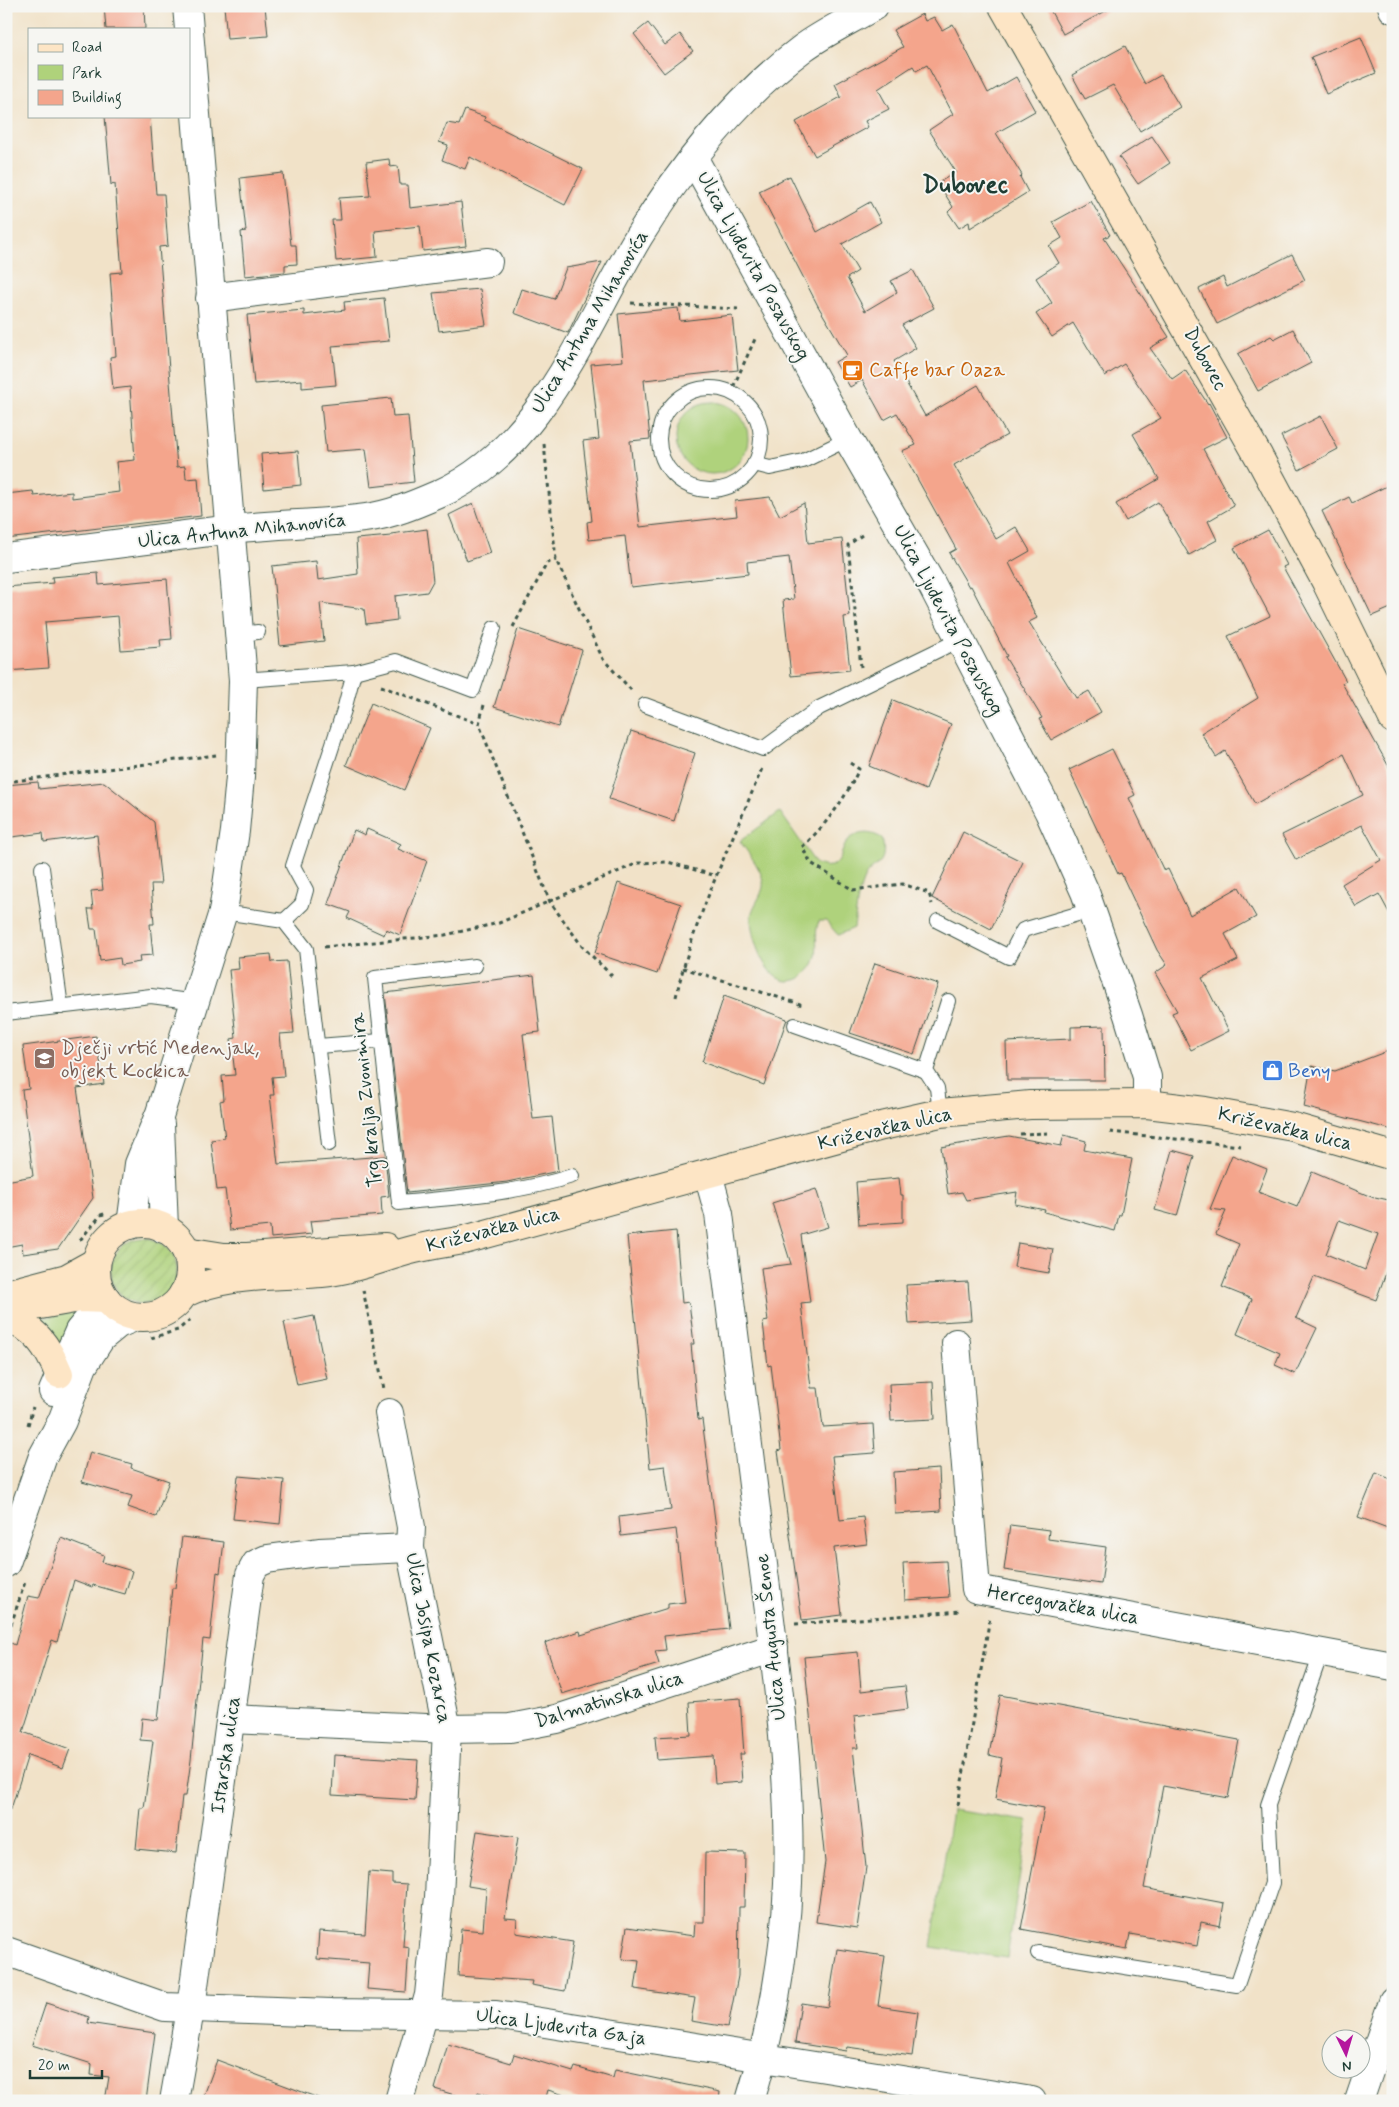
<svg xmlns="http://www.w3.org/2000/svg" width="1399" height="2107" font-family="Mynerve,sans-serif">
	<style>
		.green { fill: #afd27b; stroke: #678858 }
		.garden { fill: url(#garden-furrows); stroke: #678858 }
		.building { fill: #f4a58c; fill-rule: evenodd }
		.lines { fill: none; stroke-linecap: round; stroke-linejoin: round }
		.lane-casing { stroke: #3e564a; stroke-width: 16 }
		.street-casing { stroke: #3e564a; stroke-width: 30 }
		.secondary-casing { stroke: #3e564a; stroke-width: 30 }
		.path { stroke: #3e564a; stroke-width: 3; stroke-dasharray: 4 4; stroke-linecap: butt }
		.lane { stroke: #fff; stroke-width: 14 }
		.street { stroke: #fff; stroke-width: 28 }
		.secondary { stroke: #fde5c5; stroke-width: 28 }
		.labels { text-anchor: middle; dominant-baseline: central; stroke-width: 4; stroke-linejoin: round; paint-order: stroke }
		.street-label { font-size: 20px; fill: #1f3d34; stroke: #f6f6f2 }
		.food-label { font-size: 20px; fill: #c56008; stroke: #f6f6f2; text-anchor: start }
		.education-label { font-size: 20px; fill: #785e54; stroke: #f6f6f2; text-anchor: start }
		.shop-label { font-size: 20px; fill: #366cbe; stroke: #f6f6f2; text-anchor: start }
		.district-label { font-size: 25px; font-weight: bold; fill: #1f3d34; stroke: #f6f6f2 }
	</style>
	<defs>
		<pattern id="garden-furrows" width="10" height="10" patternUnits="userSpaceOnUse" patternTransform="scale(1.25)"><rect width="10" height="10" fill="#afd27b"/><path d="M-1 1l2-2M0 10L10 0M9 11l2-2" fill="none" stroke="#96b56b"/></pattern>
	</defs>
	<rect width="100%" height="100%" fill="#f6f6f2"/>
	<filter id="ink" filterUnits="userSpaceOnUse"><feTurbulence type="fractalNoise" baseFrequency=".02" numOctaves="2"/><feDisplacementMap in="SourceGraphic" scale="10" xChannelSelector="R" yChannelSelector="G"/><feConvolveMatrix kernelMatrix="1 2 1 2 8 2 1 2 1" color-interpolation-filters="sRGB"/></filter>
	<filter id="wash" filterUnits="userSpaceOnUse"><feTurbulence type="fractalNoise" baseFrequency=".0096" numOctaves="4" result="noise"/><feDisplacementMap in="SourceGraphic" scale="20" xChannelSelector="R" yChannelSelector="G"/><feGaussianBlur stdDeviation="1.12" result="paint"/><feColorMatrix in="noise" values="0 0 0 0 0 0 0 0 0 0 0 0 0 0 0 0 0 1.4 0 .05"/><feComposite in="paint" operator="in"/></filter>
	<g filter="url(#wash)">
		<rect width="100%" height="100%" fill="#f1e2c8"/>
		<g class="green">
			<circle cx="712" cy="438" r="36"/>
			<path d="M780,812l36,52c34,12 18,-25 43,-30 10,-2 15,0 23,4 7,32 -11,23 -19,43 -6,15 -7,32 -9,47l-16,7 -12,-14h-7c-6,13 1,28 -5,41 -3,7 -11,16 -19,18 -28,9 -43,-40 -44,-60 -1,-15 17,-27 11,-43 -4,-13 -15,-25 -22,-36z"/>
			<path d="M82,1309l-21,39 -27,-28z"/>
			<path d="M952,1810l76,11 -21,137 -76,-11z"/>
		</g>
		<circle class="garden" cx="144" cy="1271" r="33"/>
		<g id="blocks">
			<g class="building">
				<path d="M104,6h40l1,23h-39z"/>
				<path d="M224,6h41l3,30 -41,3z"/>
				<path d="M1048,6h67l-52,28z"/>
				<path d="M922,14l3,7 9,-4 8,13 11,-6 35,69 28,-16 19,34 -39,22 26,42 -2,2 8,15 -58,36 -1,-6 -10,6 -11,-16 5,-5 -15,-24 18,-11 -27,-42 24,-16 -26,-49 -11,6 -3,-5 -35,23 11,20 -24,12 3,6 -53,29 -19,-34 45,-25 -6,-13 68,-37 -10,-17z"/>
				<path d="M648,23l17,22 15,-11 13,17 -29,22 -30,-39z"/>
				<path d="M1361,37l15,36 -50,21 -15,-37z"/>
				<path d="M1125,46l20,38 16,-9 19,32 -40,24 -27,-46 -28,14 -13,-24z"/>
				<path d="M465,110l20,7 -1,3 99,49 -18,36 -95,-48 -5,12 -23,-9 6,-15 -9,-3 8,-19 12,2z"/>
				<path d="M105,116h45l6,78h8l4,52 -9,1 18,220 8,-1 1,13 12,-1 3,38 -195,23v-45l27,-3 1,5 38,-4v6l47,-6 -3,-30 19,-2 -5,-73 -17,2 -3,-32 6,-1 -6,-83 12,-1 -7,-88 -4,1z"/>
				<path d="M1152,136l18,27 -32,21 -19,-27z"/>
				<path d="M389,159l1,8 8,-1 2,19h8l2,23 51,-6 5,44 -43,5 -3,-25 -45,5 2,26 -41,4 -4,-41h9l-2,-22 31,-2 -4,-34z"/>
				<path d="M283,173l8,72h5l1,19 -12,1v7l-40,4 -4,-44 5,-1 -6,-53z"/>
				<path d="M790,176l27,56 53,-30 11,20 -39,22 16,27 -11,7 18,33 32,-19 -6,-11 22,-11 21,38 -32,17 14,23 -22,13 31,55 53,-31 29,50 -53,30 42,74 20,-12 14,24 -21,12 28,55 -8,4 47,76 13,-7 12,21 -50,28 -12,-21 3,-1 -37,-61 2,-1 -36,-70 -2,1 -20,-34 7,-4 -54,-98 14,-6 -19,-32 -13,7 -22,-40 -12,7 -15,-25 12,-7 -29,-49 -59,-115z"/>
				<path d="M1091,201l19,34 -6,3 65,99 -19,11 22,31 13,-9 23,34 1,-1 18,34 -24,12 31,57 -26,15 9,19 -28,15 -31,-53 -32,19 -10,-17 43,-25 -26,-45 28,-16 -37,-54 -19,12 -32,-53 -21,14 -16,-23 16,-11 -16,-25 23,-15 -10,-17 13,-8 -9,-16z"/>
				<path d="M1292,254l13,26 -88,44 -18,-35 24,-12 4,10z"/>
				<path d="M602,262l-34,71 -54,-20 8,-24 32,10 12,-31z"/>
				<path d="M480,289l6,36 -47,6 -6,-38z"/>
				<path d="M384,298l5,43 -57,5 4,39 -34,3v-8l-48,4 -7,-69 57,-5v5l41,-5 -1,-8z"/>
				<path d="M678,308l2,13 52,-6 6,55 -94,10 6,59 -20,2 10,86 97,-11 -2,-15 35,-4 10,19 24,-13 4,40 34,-4 8,77 -6,1 6,53 -59,6 -8,-76 11,-1 -5,-42 -42,5 1,12 -117,13 -6,-51 -36,4 -2,-18 5,-1 -9,-80 16,-2 -8,-75 32,-3 -5,-47z"/>
				<path d="M1293,329l18,34 -53,28 -20,-37 33,-18 3,3z"/>
				<path d="M391,398l2,19 15,-1 6,66 -43,5 -5,-38 -40,3 -5,-47z"/>
				<path d="M1321,416l17,33 -39,21 -18,-34z"/>
				<path d="M298,451l3,34 -37,4 -3,-35z"/>
				<path d="M1393,483v124l-21,9 -50,-105 27,-14 3,6z"/>
				<path d="M473,503l17,50 -23,8 -18,-46z"/>
				<path d="M427,529l6,52 -6,11 -32,4 2,24 -31,4 -2,-15 -44,-6 4,38 -44,5 -8,-80 44,-5 2,19 40,-6 -2,-35 35,-3v-2z"/>
				<path d="M1268,530l19,35 -4,2 63,114 -4,2 51,91v146l-14,-26 -23,13 -14,-23 39,-24 -19,-35 -66,35 -14,-25 81,-40 -19,-41 -89,50 -30,-53 -9,6 -15,-24 57,-35 -30,-62 42,-20 -36,-68z"/>
				<path d="M98,573l1,12 68,-6 5,60 -12,1 1,7 -40,3 -3,-34 -73,6 4,46 -43,3v-84l47,-4 -1,-6z"/>
				<path d="M518,629l64,21 -24,77 -64,-20z"/>
				<path d="M893,700l58,24 -25,66 -57,-24z"/>
				<path d="M371,703l59,25 -26,62 -58,-25z"/>
				<path d="M631,731l64,22 -21,68 -65,-22z"/>
				<path d="M1112,749l23,46 -6,3 35,73 4,-2 22,46 49,-28 17,30 -31,17 13,26 -36,18 27,53 -38,19 -19,-37 5,-2 -22,-38 12,-8 -10,-15 -36,-77 -3,1 -49,-104z"/>
				<path d="M38,782l1,7 65,-7 50,40 7,62h-10l3,40h-4l3,31 -14,1 1,6 -19,3 -1,-7 -20,3 -4,-32h-5l-3,-20h5l-2,-18 12,-1 -6,-55 -53,7 -1,-9 -31,4 -1,-5h-5v-47z"/>
				<path d="M367,829l34,15 -3,5 29,12 -27,74 -14,-6 -2,6 -37,-17 3,-6 -22,-8 26,-74 11,5z"/>
				<path d="M963,832l60,30 -32,67 -59,-31z"/>
				<path d="M618,883l63,21 -24,70 -62,-21z"/>
				<path d="M271,954l1,8 15,-1 7,72 -14,1 4,42 -12,1 2,18h-4l8,69 107,-8 4,40 -8,1 1,18 -72,6 2,13 -41,4 -1,-12 -40,4 -5,-41 -8,1 -6,-50 14,-2 -5,-37 4,-1 -2,-24 13,-1 -4,-36 5,-1 -7,-68 10,-1 -1,-12z"/>
				<path d="M875,963l63,21 -24,70 -64,-21z"/>
				<path d="M534,975l6,57 -17,2 10,85 19,-2 6,54 -51,11 -100,11 -22,-200z"/>
				<path d="M724,996l63,23 -23,66 -62,-23z"/>
				<path d="M1104,1026l1,54h-98l-1,-38 65,-3v-12z"/>
				<path d="M96,1036l8,48 -27,4 16,110 -35,51 -35,5 -1,-10 -16,3v-66l27,-5 -11,-86 7,-1 -6,-43z"/>
				<path d="M1393,1049v81l-89,-23 7,-41 24,5z"/>
				<path d="M1064,1135l22,6 -2,9 48,9 -11,56h-2l-4,16 -71,-19 1,-2 -30,-6 2,-12 -51,8 -4,-8 -14,2 -7,-47 68,-11 52,10z"/>
				<path d="M1172,1150l22,6 -17,60 -22,-6z"/>
				<path d="M1232,1155l35,14 -9,23 39,15 15,-35 62,26 1,-1 18,4v53l-17,46 -62,-23 -18,41 21,10 -22,46 -20,-9 5,-12 -43,-19 15,-35 -30,-12 17,-43 -23,-10 10,-23 -16,-2zM1339,1220l39,14 -13,36 -39,-16z"/>
				<path d="M899,1178l2,17h2v27l-44,3 -3,-43z"/>
				<path d="M816,1189l12,38 -27,8 9,67 -9,1 10,85h7l5,39 50,-3 2,29 -43,3 8,64 23,-3 4,27 -33,4 8,67 -40,5 -24,-169 3,-1 -10,-85 -3,1 -5,-44 5,-1 -7,-53 30,-4 -19,-61z"/>
				<path d="M676,1231l6,72 7,-1 5,42h-3l7,76 4,-1 27,210 -65,7 2,14 -11,1 4,13 -97,30 -17,-51 35,-12 1,4 87,-27v-4l17,-2 -9,-73 -55,7 -2,-19 52,-7 -6,-44 -15,2 -23,-232z"/>
				<path d="M1018,1243l35,6 -4,24 -35,-6z"/>
				<path d="M968,1282l3,38 -62,4 -3,-39z"/>
				<path d="M314,1316l13,63 -30,6 -13,-63z"/>
				<path d="M933,1382l2,37 -44,2 -2,-37z"/>
				<path d="M90,1452l42,12 -1,4 38,13 -13,36 -28,-10 4,-11 -50,-14z"/>
				<path d="M939,1469l2,42 -46,3 -2,-42z"/>
				<path d="M1376,1473l17,7v50l-35,-13z"/>
				<path d="M238,1476l46,4 -4,44 -47,-5z"/>
				<path d="M1010,1525l39,5 -1,9 58,8 -5,37 -97,-14z"/>
				<path d="M182,1537l42,5 -4,31 -3,-1 -7,68 -7,-1 -12,121 -5,36h-4l-6,57 -40,-4 4,-41h4l9,-67 -13,-1 2,-22 16,2 14,-132h3z"/>
				<path d="M61,1538l43,17 -2,7 30,9 -7,23 -32,-9 -1,2 -18,-7 -17,62 -5,-2 -29,92 47,17 -7,19 -35,-13 -17,54h-5v-151l5,-15 4,2 13,-49 11,2z"/>
				<path d="M946,1561l3,36 -44,3 -2,-37z"/>
				<path d="M858,1652l3,39 44,-5 3,23 -54,7 4,32h-5l13,119 -9,61 -41,-6 9,-60 -21,-205z"/>
				<path d="M1000,1695l239,45 -11,58 -65,-12 -19,102 80,15 -4,23 -19,-4 -4,24 -67,-12 -3,15 -106,-20 23,-121 -49,-9 7,-41 -13,-3z"/>
				<path d="M740,1698l4,56h-4l2,28 -27,2 -2,-28 -56,4 -2,-23 36,-2 -2,-33z"/>
				<path d="M334,1755l84,5 -3,40 -83,-5z"/>
				<path d="M477,1831l41,6 -13,81 12,1 -1,14 57,9 -8,49 -34,-6 1,-4 -74,-5 3,-47 22,2 3,-42 -18,-3z"/>
				<path d="M705,1852l40,1 -1,54h-5l-1,69 -10,51 -37,-6 4,-23 -60,-9 4,-28 -17,-2 5,-32 67,9 1,-14h9z"/>
				<path d="M369,1872l23,2v9l15,1 -4,62 6,1 -3,45 -39,-3 2,-26 -52,-4 2,-28 46,3z"/>
				<path d="M837,1949l48,7 -7,50 40,6 -6,44 -65,-9 -1,4 -51,-8 6,-40 27,4z"/>
				<path d="M46,2003l43,14 -1,6 67,10 -9,68h-41l4,-24 -18,-2 1,-11 -60,-19z"/>
				<path d="M448,2044l63,19 3,-9 59,18 2,-5 38,11 2,-8 105,22 -1,9h-135l-36,-11 -3,11h-38l-29,-9 -4,9 -39,-12z"/>
				<path d="M217,2060l104,39v2h-119z"/>
			</g>
		</g>
	</g>
	<g filter="url(#ink)">
		<use href="#blocks" fill-opacity="0" stroke="#3e564a" stroke-width="1"/>
		<g class="lines">
			<defs>
				<g id="lane">
					<circle cx="710" cy="439" r="51"/>
					<path d="M754,464l16,4 33,-7 45,-22"/>
					<path d="M239,634l19,-2"/>
					<path d="M354,672l42,-11 77,29 21,-62"/>
					<path d="M645,705l118,44 56,-41 140,-68"/>
					<path d="M42,868l19,139"/>
					<path d="M223,912l61,9 18,-17 4,-14 -13,-24 51,-156 10,-38 -111,8"/>
					<path d="M284,921l22,28 23,195"/>
					<path d="M938,921l71,36 14,-27 68,-20"/>
					<path d="M475,966l-100,12 24,225c58,-6 117,-9 173,-27"/>
					<path d="M6,1013l145,-17 45,6"/>
					<path d="M795,1025l131,46"/>
					<path d="M318,1046l63,-5"/>
					<path d="M940,1113l-3,-25 -11,-17 22,-70"/>
					<path d="M1038,1953l199,32 35,-102 -4,-78 53,-152"/>
				</g>
				<g id="street">
					<path d="M1392,6l1,3"/>
					<path d="M694,159l154,280 84,146 117,227 36,80 43,123 19,62v27"/>
					<path d="M210,298l278,-36"/>
					<path d="M6,558c76,-10 151,-20 226,-29 44,-5 89,-5 133,-11 25,-3 51,-14 74,-24 104,-46 145,-167 200,-258 44,-71 97,-138 164,-188 22,-16 48,-28 71,-42"/>
					<path d="M160,1124l4,105"/>
					<path d="M708,1174l11,40c14,112 28,223 42,335 14,110 31,224 27,335 -3,71 -17,149 -38,217"/>
					<path d="M131,1225l8,-61 21,-51 63,-201 12,-81 5,-54 3,-97 -56,-674"/>
					<path d="M956,1343l20,246 417,77"/>
					<path d="M53,1391l26,-60 27,-32"/>
					<path d="M389,1413l22,114 -1,21 37,181 -8,168 -10,98 -30,106"/>
					<path d="M6,1563l37,-107 19,-35 21,-55 18,-28 17,-14 17,-7"/>
					<path d="M231,1719l216,10 63,-1 47,-9 217,-71"/>
					<path d="M6,1951l159,56 167,6 164,2 536,86"/>
					<path d="M174,2101l19,-108 57,-418 6,-11 11,-5 52,-7 91,-4"/>
					<path d="M1359,2101l34,-100"/>
				</g>
				<g id="secondary">
					<path d="M1003,6l256,451 67,125 67,137"/>
					<circle cx="143" cy="1270" r="47"/>
					<path d="M186,1251l38,6h23l138,-10"/>
					<path d="M6,1294l61,-16 29,-16"/>
					<path d="M183,1294c45,-23 98,-16 147,-22 30,-4 56,-16 85,-23 16,-4 32,-6 49,-9l418,-114 58,-13 90,-8 117,-1 58,7 88,16 100,29"/>
					<path d="M6,1311l74,-13 26,1"/>
					<path d="M6,1320c29,5 43,29 53,54"/>
				</g>
			</defs>
			<use href="#lane" class="lane-casing"/>
			<use href="#street" class="street-casing"/>
			<use href="#secondary" class="secondary-casing"/>
			<g class="path">
				<path d="M631,303l107,6"/>
				<path d="M730,394l25,-55"/>
				<path d="M544,444l12,116 47,99 30,33"/>
				<path d="M513,627l34,-64 9,-3"/>
				<path d="M861,667l-13,-122 14,-10"/>
				<path d="M381,686l98,38"/>
				<path d="M484,705l-5,19 71,178 32,44 31,31"/>
				<path d="M850,763l9,6c-14,30 -32,55 -57,78l9,16 42,27 50,-6 26,9 3,11"/>
				<path d="M6,782l210,-27"/>
				<path d="M324,947l121,-12 54,-12 139,-60 30,-1 48,14"/>
				<path d="M683,968l117,36 -1,4"/>
				<path d="M676,997c18,-80 56,-155 87,-231"/>
				<path d="M1110,1132l131,14"/>
				<path d="M1020,1134l29,-1"/>
				<path d="M80,1240l21,-25 6,-2"/>
				<path d="M363,1290l21,99"/>
				<path d="M151,1338l27,-8 13,-11"/>
				<path d="M28,1425l5,-18"/>
				<path d="M795,1624l166,-13"/>
				<path d="M6,1640l19,-58"/>
				<path d="M958,1805l32,-188"/>
			</g>
			<use href="#lane" class="lane"/>
			<use href="#street" class="street"/>
			<use href="#secondary" class="secondary"/>
		</g>
	</g>
	<defs>
		<symbol id="cafe-square" viewBox="-11 -11 22 22"><rect x="-9" y="-9" width="18" height="18" rx="4" fill="#e8710a" stroke="#f6f6f2"/><path d="M-5.5-4.5H6V0H3Q3 3.5 0 3.5H-2.5Q-5.5 3.5-5.5 0ZM3-3.2v2h1.7v-2ZM-6 4.5H4V6H-6Z" fill="#fff"/></symbol>
		<symbol id="school-square" viewBox="-11 -11 22 22"><rect x="-9" y="-9" width="18" height="18" rx="4" fill="#8d6e63" stroke="#f6f6f2"/><path d="M0-5L7-2L0 1L-7-2ZM-4 1L0 2.5L4 1V4Q0 6-4 4Z" fill="#fff"/></symbol>
		<symbol id="shop-square" viewBox="-11 -11 22 22"><rect x="-9" y="-9" width="18" height="18" rx="4" fill="#3f7fe0" stroke="#f6f6f2"/><path d="M-5-2.5h2.3a2.7 3.5 0 0 1 5.4 0H5L5.5 6h-11ZM-1.5-2.5h3a1.5 2.3 0 0 0-3 0Z" fill="#fff"/></symbol>
	</defs>
	<g fill-rule="evenodd">
		<use href="#cafe-square" x="840" y="358" width="25" height="25"/>
		<use href="#school-square" x="32" y="1046" width="25" height="25"/>
		<use href="#shop-square" x="1260" y="1058" width="25" height="25"/>
	</g>
	<g class="labels">
		<g class="street-label">
			<text transform="translate(753 266) rotate(61)">Ulica Ljudevita Posavskog</text>
			<text transform="translate(590 322) rotate(-59)">Ulica Antuna Mihanovića</text>
			<text transform="translate(1205 359) rotate(61)">Dubovec</text>
			<text transform="translate(242 531) rotate(-6)">Ulica Antuna Mihanovića</text>
			<text transform="translate(948 620) rotate(62)">Ulica Ljudevita Posavskog</text>
			<text transform="translate(367 1100) rotate(-96)">Trg kralja Zvonimira</text>
			<text transform="translate(885 1129) rotate(-13)">Križevačka ulica</text>
			<text transform="translate(1285 1129) rotate(13)">Križevačka ulica</text>
			<text transform="translate(493 1230) rotate(-14)">Križevačka ulica</text>
			<text transform="translate(1063 1605) rotate(10)">Hercegovačka ulica</text>
			<text transform="translate(771 1637) rotate(-96)">Ulica Augusta Šenoe</text>
			<text transform="translate(428 1638) rotate(79)">Ulica Josipa Kozarca</text>
			<text transform="translate(609 1700) rotate(-17)">Dalmatinska ulica</text>
			<text transform="translate(226 1755) rotate(-82)">Istarska ulica</text>
			<text transform="translate(561 2027) rotate(8)">Ulica Ljudevita Gaja</text>
		</g>
		<g class="food-label">
			<text x="869" y="370">Caffe bar Oaza</text>
		</g>
		<g class="education-label">
			<text x="61" y="1048">Dječji vrtić Medenjak,<tspan x="61" dy="23">objekt Kockica</tspan></text>
		</g>
		<g class="shop-label">
			<text x="1288" y="1071">Beny</text>
		</g>
		<g class="district-label">
			<text x="965" y="185">Dubovec</text>
		</g>
	</g>
	<rect width="1399" height="2107" fill="none" stroke="#f6f6f2" stroke-width="25"/>
	<rect x="28" y="28" width="162" height="90" fill="#f6f6f2" stroke="#a0aca6"/>
	<rect x="38" y="44" width="25" height="8" fill="#fde5c5" stroke="#a0aca6"/>
	<text x="72" y="52" font-size="15" fill="#1f3d34">Road</text>
	<rect x="38" y="65" width="25" height="15" fill="#afd27b" stroke="#a0aca6"/>
	<text x="72" y="78" font-size="15" fill="#1f3d34">Park</text>
	<rect x="38" y="90" width="25" height="15" fill="#f4a58c" stroke="#a0aca6"/>
	<text x="72" y="102" font-size="15" fill="#1f3d34">Building</text>
	<g transform="translate(1346 2054) rotate(175)"><circle r="24" fill="#f6f6f2" stroke="#a0aca6"/>
	<path d="M0-4L9 19L0 12L-9 19Z" fill="#b5179e"/>
	<text y="-8" font-size="14" font-weight="bold" text-anchor="middle" fill="#1f3d34">N</text>
	</g>
	<path d="M30 2070v8h72v-8" fill="none" stroke="#1f3d34" stroke-width="2.5"/>
	<text x="38" y="2070" font-size="15" fill="#1f3d34" stroke="#f6f6f2" stroke-width="4" paint-order="stroke">20 m</text>
</svg>
